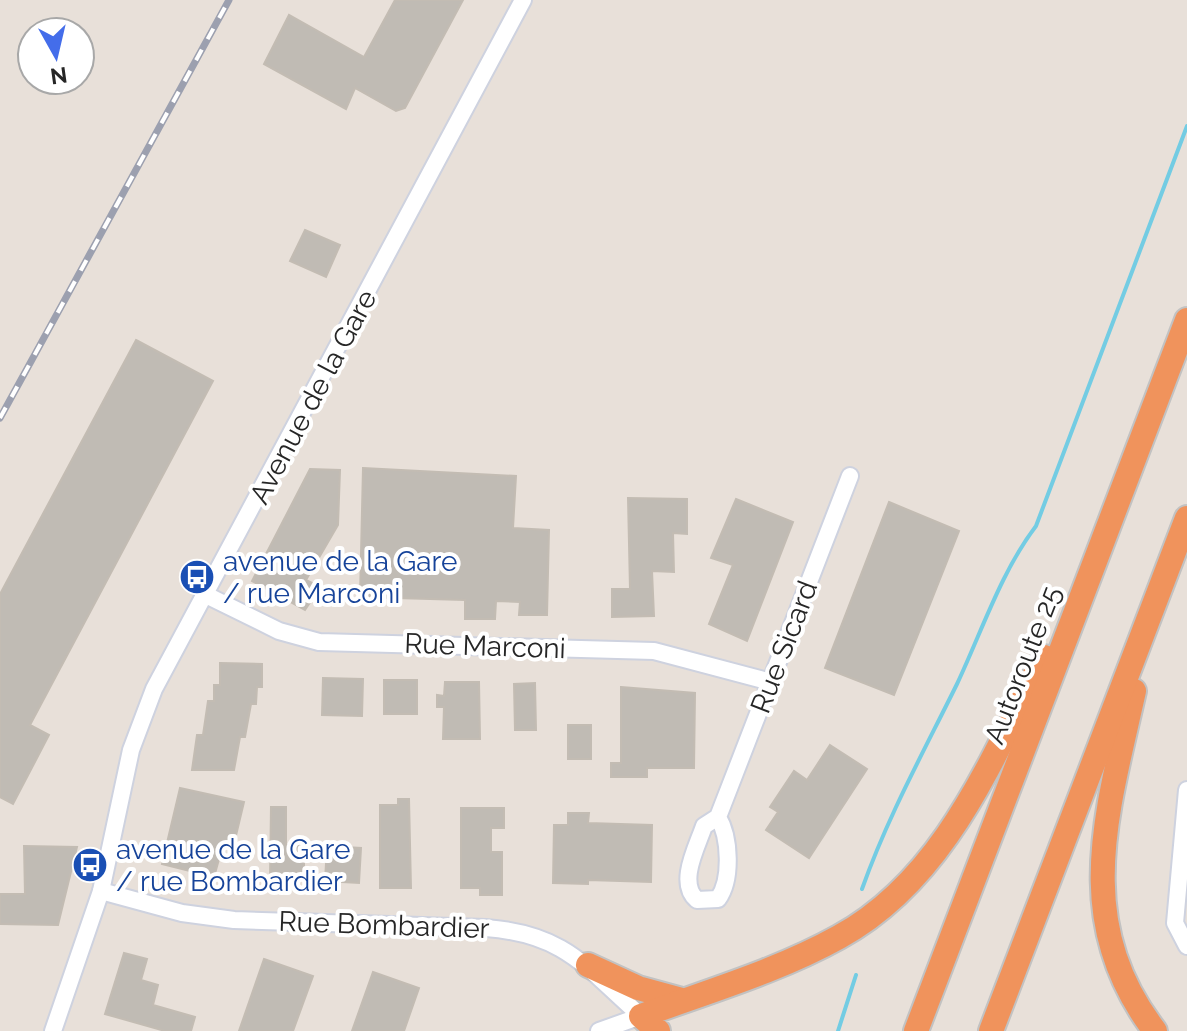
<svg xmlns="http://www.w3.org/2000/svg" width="1187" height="1031" font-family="Raleway,sans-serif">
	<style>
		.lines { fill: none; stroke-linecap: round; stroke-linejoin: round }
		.stream { stroke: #73cce3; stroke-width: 4 }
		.building { fill: #c0bbb4; stroke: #c3bcb3; stroke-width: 2 }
		.minor-casing { stroke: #ced2df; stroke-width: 20 }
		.highway-casing { stroke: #c2c2c2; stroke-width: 28 }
		.minor { stroke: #fff; stroke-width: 16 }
		.highway { stroke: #f0935c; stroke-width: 24 }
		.rail-casing { stroke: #9ca0af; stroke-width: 7 }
		.rail { stroke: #fff; stroke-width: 4; stroke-dasharray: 12; stroke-linecap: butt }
		.labels { text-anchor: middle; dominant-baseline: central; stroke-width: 8; stroke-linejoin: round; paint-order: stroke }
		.street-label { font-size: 28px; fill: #262626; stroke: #fff }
		.transit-label { font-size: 28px; fill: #164399; stroke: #fff; text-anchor: start }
	</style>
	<rect width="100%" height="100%" fill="#e8e0d9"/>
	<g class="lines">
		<g class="stream">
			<path d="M862,889c26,-73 61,-136 95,-205 25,-53 44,-112 79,-158l151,-400"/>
			<path d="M838,1031l18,-56"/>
		</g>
	</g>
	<g class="building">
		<path d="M395,0h68l-58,108 -9,3 -41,-23 -9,21 -82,-45 25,-49 75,42z"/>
		<path d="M305,230l35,15 -14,32 -36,-16z"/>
		<path d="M136,340l77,41 -183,344 19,10 -36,69 -13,-7v-203z"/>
		<path d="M363,468l153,8 -3,52 36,2 -2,85h-28l1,-13 -24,-1 -1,18h-30v-19l-105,-3z"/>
		<path d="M310,469l30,1 -2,55 -32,55 6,3 1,15 -8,12 -53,-29z"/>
		<path d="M628,498l59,1v35l-14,-1 1,39 -22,-1 2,45 -42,1v-28h18z"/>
		<path d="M736,499l57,23 -46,119 -38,-17 24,-59 -22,-7z"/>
		<path d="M889,502l70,29 -65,164 -69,-27z"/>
		<path d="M220,663l42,1v23h-5l-1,17h-5l-6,33h-5l-6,33h-42l5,-35h6l5,-34h6v-16h6z"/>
		<path d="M323,678l40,1 -1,37 -40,-1z"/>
		<rect x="384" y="680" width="33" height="34"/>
		<path d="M445,682h34l1,57h-37l1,-32h-7v-12l7,1z"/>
		<path d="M535,683l1,47h-21l-1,-46z"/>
		<path d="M621,687l74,6 -1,75h-47v9h-36v-14h10z"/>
		<rect x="568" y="725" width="23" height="34"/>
		<path d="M830,745l37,24 -58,89 -43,-28 12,-18 -8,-5 24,-36 13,9z"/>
		<path d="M180,788l64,14 -11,46 -10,-3 -9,32 -52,-13z"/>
		<path d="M398,799h11l2,89h-31v-83h18z"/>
		<path d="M271,807h15v38h18v35h-34z"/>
		<path d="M461,808h43v20h-13v24h11v43h-22v-7h-19z"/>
		<path d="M568,813h21l-1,10 64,2 -1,57 -63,-2v4l-35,-1 1,-58h14z"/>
		<path d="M24,846l53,1 -19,78 -58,-1v-30h25z"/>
		<path d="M327,846l34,2 -2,35 -34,-2z"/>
		<path d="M124,953l23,6 -6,21 17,5 -5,20 42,12 -4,14h-26l-60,-17z"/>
		<path d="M264,959l49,17 -20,55h-54z"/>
		<path d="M373,972l46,16 -15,43h-52z"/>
	</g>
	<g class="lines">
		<defs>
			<g id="minor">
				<path d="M206,595l73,36 40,11 335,9 117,31"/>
				<path d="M1187,790l-12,133 12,23"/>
				<path d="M718,817c12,20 14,63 0,82l-21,1c-20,-17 0,-53 7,-74l14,-9 132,-341"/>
				<path d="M101,891l81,22 52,7 252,8c80,6 100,40 155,88"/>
				<path d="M53,1031l48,-140 30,-141 23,-61 369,-689"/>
				<path d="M599,1031l42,-15"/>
			</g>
			<g id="highway">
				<path d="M1134,691c-27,122 -63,231 21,340"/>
				<path d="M588,965l50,23 44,12"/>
				<path d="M658,1031l-17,-15c65,-24 137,-45 198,-79 106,-58 152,-177 205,-280"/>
				<path d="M916,1031l271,-711"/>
				<path d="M991,1031l196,-513"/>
			</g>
		</defs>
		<use href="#minor" class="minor-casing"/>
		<use href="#highway" class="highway-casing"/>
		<use href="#minor" class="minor"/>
		<use href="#highway" class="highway"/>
		<defs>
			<path id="rail" d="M0,418l229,-418"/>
		</defs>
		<use href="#rail" class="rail-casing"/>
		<use href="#rail" class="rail"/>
	</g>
	<defs>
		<symbol id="bus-disc" viewBox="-11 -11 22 22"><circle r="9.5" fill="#1a4fb4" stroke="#fff"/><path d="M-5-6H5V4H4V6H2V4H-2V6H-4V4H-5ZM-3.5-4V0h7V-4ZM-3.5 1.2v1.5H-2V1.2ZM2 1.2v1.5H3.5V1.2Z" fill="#fff"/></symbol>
	</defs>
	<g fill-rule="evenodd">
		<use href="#bus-disc" x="177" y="557" width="40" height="40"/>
		<use href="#bus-disc" x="70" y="845" width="40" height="40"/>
	</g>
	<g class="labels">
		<g class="street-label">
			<text transform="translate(313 397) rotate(-62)">Avenue de la Gare</text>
			<text transform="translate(485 646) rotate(2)">Rue Marconi</text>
			<text transform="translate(784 647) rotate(-69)">Rue Sicard</text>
			<text transform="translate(1023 665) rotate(-69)">Autoroute 25</text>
			<text transform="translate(384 925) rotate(2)">Rue Bombardier</text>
		</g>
		<g class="transit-label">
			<text x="223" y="561">avenue de la Gare<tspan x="223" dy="32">/ rue Marconi</tspan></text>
			<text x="116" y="849">avenue de la Gare<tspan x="116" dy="32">/ rue Bombardier</tspan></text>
		</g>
	</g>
	<g transform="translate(56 56) rotate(172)"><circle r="38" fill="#ffffff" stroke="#a8a8a8" stroke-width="2"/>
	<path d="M0-6L14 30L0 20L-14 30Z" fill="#446dea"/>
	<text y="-12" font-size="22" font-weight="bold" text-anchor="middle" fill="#262626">N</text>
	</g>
</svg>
